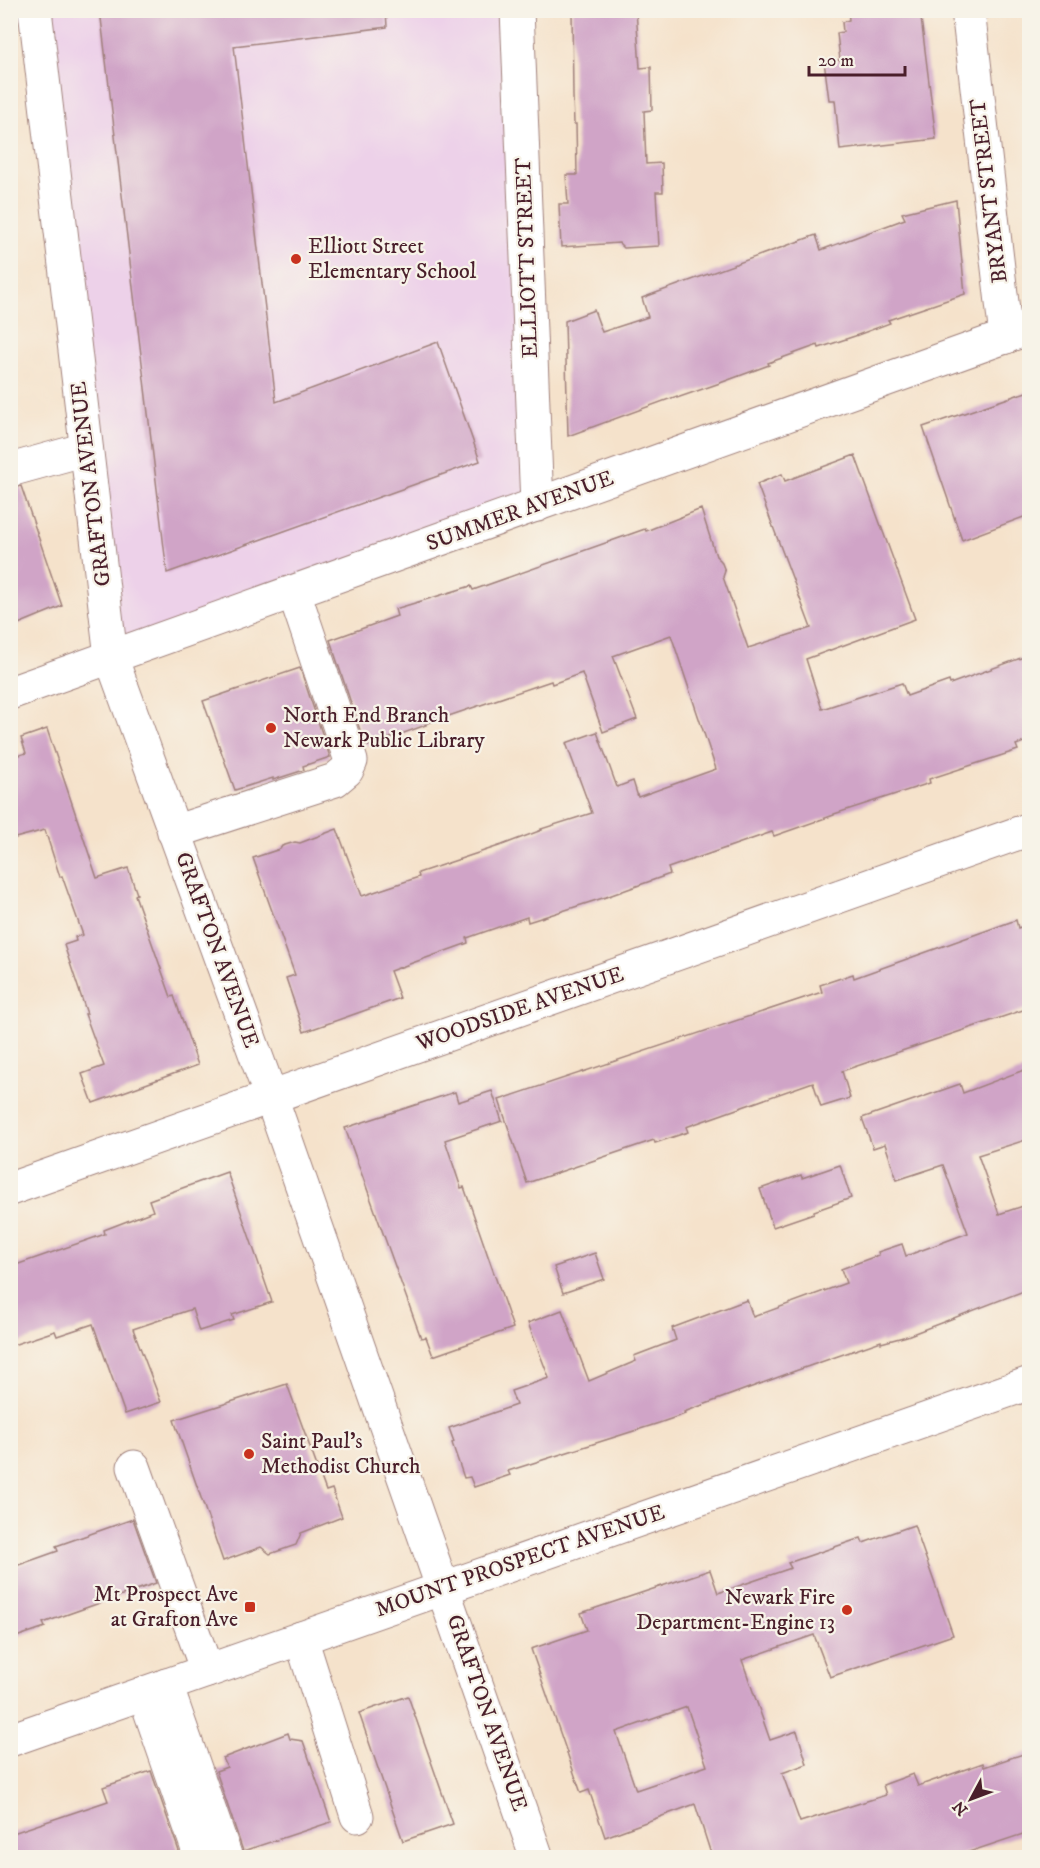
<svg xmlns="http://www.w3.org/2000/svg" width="1040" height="1868" font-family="'IM FELL DW Pica',serif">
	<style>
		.built { fill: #edd1e9 }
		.building { fill: #d0a4c7; fill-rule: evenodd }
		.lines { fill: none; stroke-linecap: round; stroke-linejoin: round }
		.minor-casing { stroke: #a0807b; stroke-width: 35 }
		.major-casing { stroke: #a0807b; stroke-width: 35 }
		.minor { stroke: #fff; stroke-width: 33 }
		.major { stroke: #fff; stroke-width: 33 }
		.poi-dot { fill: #c8321e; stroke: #f7f3e8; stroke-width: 2 }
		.labels { text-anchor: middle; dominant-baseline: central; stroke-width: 4.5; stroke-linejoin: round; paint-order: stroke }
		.street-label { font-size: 22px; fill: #4a1f2b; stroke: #f7f3e8 }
		.poi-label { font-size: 22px; fill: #4a1f2b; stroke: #f7f3e8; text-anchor: start }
	</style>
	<rect width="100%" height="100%" fill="#f7f3e8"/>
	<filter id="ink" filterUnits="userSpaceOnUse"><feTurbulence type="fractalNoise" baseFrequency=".0167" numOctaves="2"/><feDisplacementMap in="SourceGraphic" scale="12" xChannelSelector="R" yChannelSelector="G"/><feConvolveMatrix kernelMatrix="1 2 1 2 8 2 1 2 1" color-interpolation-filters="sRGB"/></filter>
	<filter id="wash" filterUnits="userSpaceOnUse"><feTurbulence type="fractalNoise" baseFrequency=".008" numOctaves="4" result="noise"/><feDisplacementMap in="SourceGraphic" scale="24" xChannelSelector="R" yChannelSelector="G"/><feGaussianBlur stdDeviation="1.35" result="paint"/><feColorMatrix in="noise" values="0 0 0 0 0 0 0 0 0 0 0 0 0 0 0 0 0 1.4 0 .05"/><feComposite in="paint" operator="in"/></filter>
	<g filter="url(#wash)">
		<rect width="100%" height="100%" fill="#f5e2cb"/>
		<path class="built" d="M45,11h463l21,497 -410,147z"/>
		<g id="blocks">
			<g class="building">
				<path d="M100,10h286l1,17 -153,19 42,356 162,-60 42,119 -313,112z"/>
				<path d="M572,10h64l4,58 11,-1 1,43 -8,1 2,53 16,-1 1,29h-7l3,54 -35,2 -5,-5 -58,4 -2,-43h9l-2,-29h11l-1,-51h-2l-1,-28z"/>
				<path d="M848,10h72l16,129 -96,11 -5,-50h-6l-5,-39 16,-1 -3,-27 6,-1 -1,-10 7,-2z"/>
				<path d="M956,200l9,94 -77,26 2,3 -35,13 -36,12 -1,-3 -50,18 1,2 -49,18 -43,15v-2l-109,40 -3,-115 29,-11 8,22 46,-15 -6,-19 174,-63 5,15 84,-31 -3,-6z"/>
				<path d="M1029,391v124l-67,25 -39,-113z"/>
				<path d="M855,455l60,164 -109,40 16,50 80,-26 5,13 42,-15 1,3 79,-29v85l-13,5 2,5 -89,29 1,4 -96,31v1l-60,21 -2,-4 -104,36 2,6 -64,23 -78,25 -1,-5 -60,21 1,5 -78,28 10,27 -96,34 -18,-54 9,-3 -42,-117 27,-9 2,-3 13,-4 5,1 37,-14 25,67 57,-19 -1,-4 84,-28 40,-15 -1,-1 51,-16 -26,-70 31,-11 20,55 16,-6 5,16 78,-28 -45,-134 -58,21 24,63 -34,13 -21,-59 -30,11 -1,-3 -126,43 1,1 -58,21 -1,-2 -2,1 -35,-105 67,-24 -2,-7 76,-23 2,4 172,-61 1,2 55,-22 15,47 5,5 4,10 -2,6 25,71 63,-20 -54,-144 25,-10 3,7z"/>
				<path d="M21,486l41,120 -46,19 -6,-14v-123z"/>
				<path d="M300,668l30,89 -27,9 1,4 -31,10v-2l-38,12 -32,-89z"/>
				<path d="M47,729l50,149 31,-10 9,26 -2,1 36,102 3,-1 24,69 -105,38 -11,-29 22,-8 -19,-52h2l-23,-69 12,-4 -1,-4 8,-2 -21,-59 -2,1 -15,-47 -30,8 -5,-19v-61l16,-5 -5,-15z"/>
				<path d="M1016,920l2,8 11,-4v84l-187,63 8,27 -29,9 -8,-25 -127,45 2,5 -33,11 -1,-3 -127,43 -28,-83 323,-108 -2,-7 33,-11 1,4z"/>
				<path d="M1029,1068v71l-51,16 21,59 30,-10v85l-122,47 -26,7v-2l-86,30 -111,41 1,2 -26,9 -151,48 2,4 -36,12 -4,-10 -6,1 -12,-35 2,-1 -5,-14 67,-23 -5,-14 38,-13 -21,-55 34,-13 27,71 47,-20 -2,-5 42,-16 -4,-12 75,-28 6,17 93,-34 -5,-14 38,-14 -1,-3 24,-8 4,12 62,-23 -25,-68 -46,15 -12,-36 -12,4 -11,-30 98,-34 3,9z"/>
				<path d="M492,1091l10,30 -57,19 16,48 3,-1 49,141 -80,28 -7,-19 -5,1 -76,-210 110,-36 3,10z"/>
				<path d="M840,1165l11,33 -37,13v2l-41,14 -13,-38 41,-14 1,3z"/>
				<path d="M227,1172l45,130 -40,13 2,5 -35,11 -7,-22 -59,20 28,73 -36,12 -32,-90 -36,12 -2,-5 -45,15v-79l95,-33 -1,-4 49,-19 -4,-11z"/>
				<path d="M595,1253l9,26 -41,14 -9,-26z"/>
				<path d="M287,1384l39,107 6,-2 10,28 -41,16 -5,12 -26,9 -9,-7 -38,14 -49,-141z"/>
				<path d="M133,1519l23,64 -113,40 2,4 -29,10 -6,-15v-54l48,-17 -2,-5z"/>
				<path d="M914,1525l39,110 -123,42 -16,-42 -72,25 28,80 27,-9 10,33 -25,9 18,49 86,-27 -3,-10 30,-11 5,12 65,-23 1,4 45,-15v80l-75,25h-242l-17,-53 -90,33 -16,-47 -8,3 -50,-144 56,-19 -6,-17 129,-43 8,23 73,-25 -3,-5 73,-25 2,5zM687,1707l20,59 -71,24 -20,-58z"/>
				<path d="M408,1696l45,128 -50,17 -44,-128z"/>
				<path d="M288,1733l2,6 13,2 28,81 -88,29 -27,-80 11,-4 -4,-9z"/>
				<path d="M151,1771l30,86h-171v-23l98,-33 -5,-14z"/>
			</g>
		</g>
	</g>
	<g filter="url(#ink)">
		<use href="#blocks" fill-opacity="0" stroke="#a0807b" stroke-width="1.5"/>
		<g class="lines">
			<defs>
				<g id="minor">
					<path d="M35,10l76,647 160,440 266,761"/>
					<path d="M517,10l20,495"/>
					<path d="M968,10l38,327"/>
					<path d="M10,470l76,-21"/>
					<path d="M10,693l1020,-365"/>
					<path d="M174,832l161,-52 12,-10 4,-9 -57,-169"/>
					<path d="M10,1189l1020,-360"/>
					<path d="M134,1467l73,204"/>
					<path d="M301,1638l56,178"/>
					<path d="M166,1685l60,173"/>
					<path d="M144,1693l57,165"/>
				</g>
				<path id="major" d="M10,1740l1020,-357"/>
			</defs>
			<use href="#minor" class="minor-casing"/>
			<use href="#major" class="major-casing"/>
			<use href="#minor" class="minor"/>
			<use href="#major" class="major"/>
		</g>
	</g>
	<g class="poi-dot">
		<circle cx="296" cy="259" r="6"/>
		<circle cx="271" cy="728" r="6"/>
		<circle cx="249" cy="1454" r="6"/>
		<rect x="244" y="1601" width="12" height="12" rx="3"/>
		<circle cx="847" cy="1610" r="6"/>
	</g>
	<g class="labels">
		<g class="street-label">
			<text transform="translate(989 191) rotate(-97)">BRYANT STREET</text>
			<text transform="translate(527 258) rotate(-92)">ELLIOTT STREET</text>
			<text transform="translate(91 484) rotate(-97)">GRAFTON AVENUE</text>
			<text transform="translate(520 511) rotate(-20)">SUMMER AVENUE</text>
			<text transform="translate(217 950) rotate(70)">GRAFTON AVENUE</text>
			<text transform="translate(520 1009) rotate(-19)">WOODSIDE AVENUE</text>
			<text transform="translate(520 1561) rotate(-19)">MOUNT PROSPECT AVENUE</text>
			<text transform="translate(487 1713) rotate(71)">GRAFTON AVENUE</text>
		</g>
		<g class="poi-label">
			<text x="308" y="246">Elliott Street<tspan x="308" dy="25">Elementary School</tspan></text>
			<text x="283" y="715">North End Branch<tspan x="283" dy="25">Newark Public Library</tspan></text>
			<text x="261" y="1441">Saint Paul's<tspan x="261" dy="25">Methodist Church</tspan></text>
			<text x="238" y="1594" text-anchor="end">Mt Prospect Ave<tspan x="238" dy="25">at Grafton Ave</tspan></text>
			<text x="835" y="1597" text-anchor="end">Newark Fire<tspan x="835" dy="25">Department-Engine 13</tspan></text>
		</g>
	</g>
	<rect width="1040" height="1868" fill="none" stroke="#f7f3e8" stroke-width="36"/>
	<g transform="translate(971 1799) rotate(229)" stroke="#f7f3e8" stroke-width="4.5" paint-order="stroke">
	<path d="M0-4.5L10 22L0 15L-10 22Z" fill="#4a1f2b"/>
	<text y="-9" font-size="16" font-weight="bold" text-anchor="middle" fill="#4a1f2b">N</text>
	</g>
	<path d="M809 66v9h96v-9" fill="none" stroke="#4a1f2b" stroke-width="3"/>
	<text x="818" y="66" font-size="18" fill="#4a1f2b" stroke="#f7f3e8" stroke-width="4.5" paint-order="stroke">20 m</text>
</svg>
